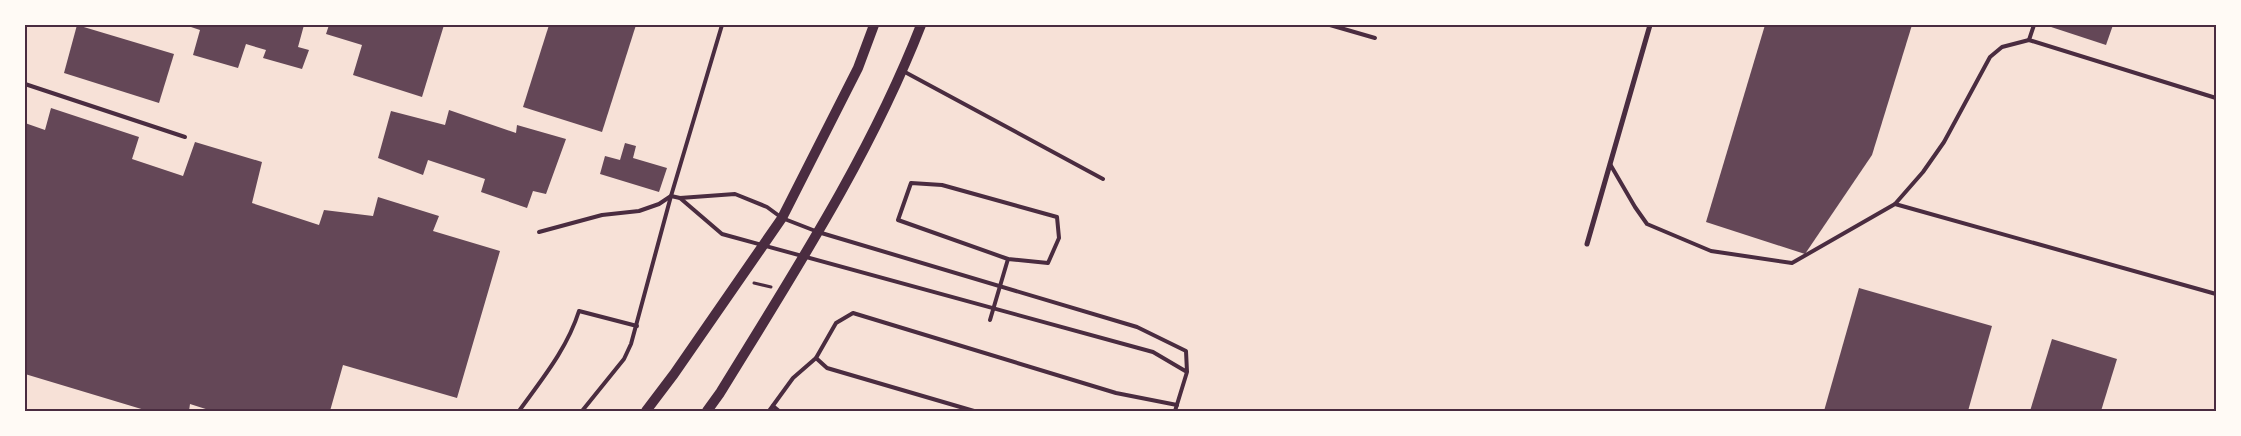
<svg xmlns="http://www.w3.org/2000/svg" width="2241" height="436" font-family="'Roboto Serif',serif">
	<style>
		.building { fill: #644757 }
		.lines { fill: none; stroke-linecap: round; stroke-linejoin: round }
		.path { stroke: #4a2c40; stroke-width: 3 }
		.service { stroke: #4a2c40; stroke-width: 4 }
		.minor { stroke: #4a2c40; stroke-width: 5 }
		.secondary { stroke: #4a2c40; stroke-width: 10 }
		.neatline { fill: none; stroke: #4a2c40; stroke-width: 2 }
	</style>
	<rect width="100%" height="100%" fill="#f7e1d7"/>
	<g class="building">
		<path d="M77,25l97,29 -15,49 -95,-30z"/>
		<path d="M185,25h119l-6,22 11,3 -7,19 -39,-11 3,-8 -20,-6 -8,24 -45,-13 7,-25z"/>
		<path d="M329,25h115l-22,72 -69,-22 9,-30 -36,-11z"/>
		<path d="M549,25h87l-34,107 -79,-25z"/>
		<path d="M1765,25h147l-40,130 -67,99 -99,-32z"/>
		<path d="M2045,25h68l-7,20z"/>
		<path d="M51,108l88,29 -7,22 51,17 12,-34 67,20 -10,41 67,22 5,-15 49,6 5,-19 61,19 -6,15 67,20 -43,147 -114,-33 -13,46h-118l-22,-7 -1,7h-41l-123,-37v-251l20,7z"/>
		<path d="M449,110l67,23 1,-8 49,14 -20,55 -13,-3 -6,17 -46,-16 4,-13 -57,-19 -5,15 -45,-17 13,-47 54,14z"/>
		<path d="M625,143l11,3 -3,12 34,10 -8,24 -59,-18 5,-18 15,4z"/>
		<path d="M1859,288l133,38 -24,85h-144z"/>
		<path d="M2052,339l65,20 -16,52h-71z"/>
	</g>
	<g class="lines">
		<path class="path" d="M754,283l17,4"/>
		<g class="service">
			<path d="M1330,25l45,13"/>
			<path d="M2034,25l-5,15 187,58"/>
			<path d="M903,71l200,108"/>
			<path d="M25,84l160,53"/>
			<path d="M1610,164l25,43 12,17 64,27 81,12 103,-59 321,90"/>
			<path d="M1895,204l28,-32 21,-30 46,-85 12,-10 27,-7"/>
			<path d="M539,232l63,-17 37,-4 20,-7 12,-8 9,2"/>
			<path d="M990,320l18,-61 -110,-39 13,-37 31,2 115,32 2,21 -11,25 -40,-4"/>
			<path d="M816,358l11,10 147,43"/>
			<path d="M773,406l6,5"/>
			<path d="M519,411c23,-32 48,-62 60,-100l58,15"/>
			<path d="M582,411l42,-52 7,-15 40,-148 51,-171"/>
			<path d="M769,411l24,-33 23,-20 20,-35 17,-10 263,80 61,12"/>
			<path d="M1175,411l12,-39 -34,-20 -431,-118 -42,-36 55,-4 32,13 15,11 36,14 319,95 49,24 1,21"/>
		</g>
		<path class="minor" d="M1587,244l63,-219"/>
		<g class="secondary">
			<path d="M646,411l28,-37 108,-156 76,-150 16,-43"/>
			<path d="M707,411l13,-18c73,-119 150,-237 201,-368"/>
		</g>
	</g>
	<rect width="2241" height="436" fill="none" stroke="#fffaf5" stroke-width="52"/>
	<rect x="26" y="26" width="2189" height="384" class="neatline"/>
</svg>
